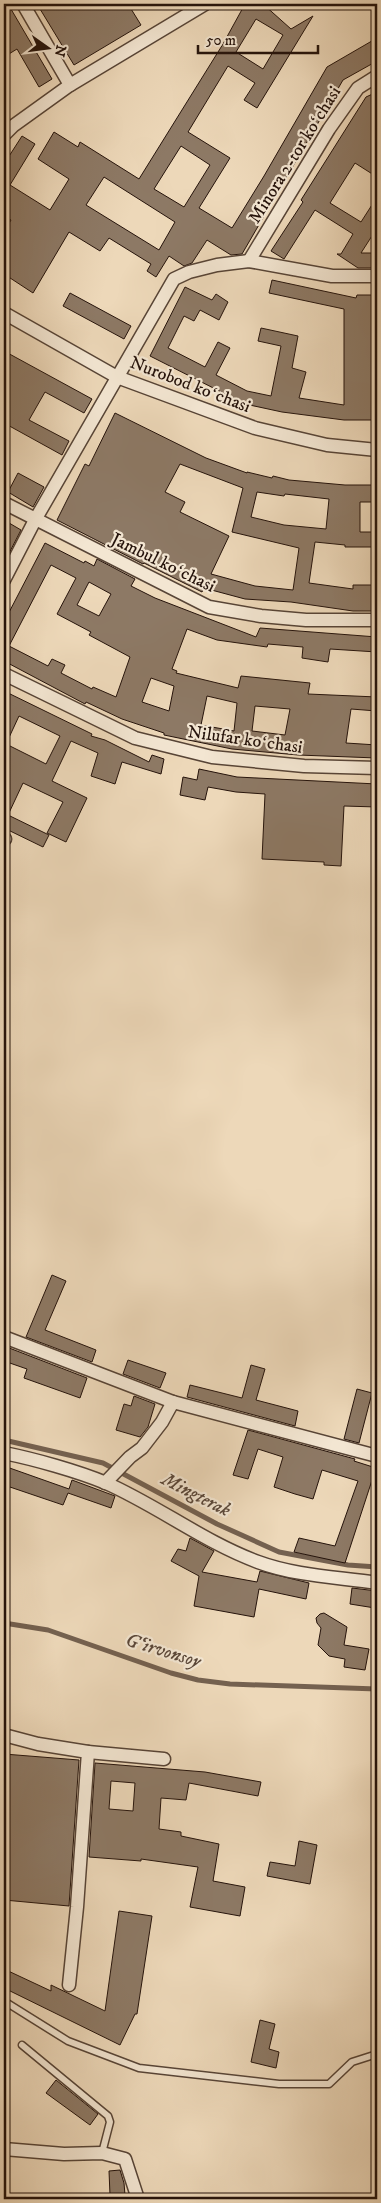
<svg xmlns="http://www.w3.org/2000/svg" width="381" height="2203" font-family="'IM FELL DW Pica',serif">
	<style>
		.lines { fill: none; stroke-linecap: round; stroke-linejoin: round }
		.stream { stroke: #746150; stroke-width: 5 }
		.building { fill: #8d7965; stroke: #25130b; fill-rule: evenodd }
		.lane-casing { stroke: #574436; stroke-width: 9 }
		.street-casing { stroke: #574436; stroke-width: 15 }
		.lane { stroke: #f3e6d2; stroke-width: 6 }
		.street { stroke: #f3e6d2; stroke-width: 12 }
		.labels { text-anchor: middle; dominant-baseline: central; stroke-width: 4.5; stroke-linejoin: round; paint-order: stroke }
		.street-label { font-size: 18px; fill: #25130b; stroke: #f3e6d2 }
		.water-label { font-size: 19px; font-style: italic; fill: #5a4739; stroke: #f3e6d2 }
	</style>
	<rect width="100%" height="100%" fill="#edd8b9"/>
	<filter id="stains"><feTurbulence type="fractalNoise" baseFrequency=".004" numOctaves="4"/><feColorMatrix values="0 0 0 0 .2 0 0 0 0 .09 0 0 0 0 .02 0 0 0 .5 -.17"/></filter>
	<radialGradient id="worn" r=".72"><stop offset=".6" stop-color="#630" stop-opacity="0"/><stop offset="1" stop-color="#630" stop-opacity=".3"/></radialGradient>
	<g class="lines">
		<g class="stream">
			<path d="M4,1440l99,23 114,61 62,28 69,13 29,2"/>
			<path d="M4,1623l44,7 123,43 27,7 32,4 147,5"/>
		</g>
	</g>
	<g class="building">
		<path d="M4,4h4l44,75 -13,8 -22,-38 -13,8z"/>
		<path d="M37,4h91l13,21 -67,40z"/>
		<path d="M245,4h18l28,25 22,-13 -56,92 -13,-8 11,-17 -27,-17 -40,66 42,26 -31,50 33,20 32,-52 63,-109 50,-29v23l-34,19 -101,174 -11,1 -24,-15 -15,23 -8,3 -15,-10 -13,21 -9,-6 4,-7 -42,-26 -9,13 -31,-19 -36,61 -29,-19v-42l7,-12 -7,-4v-52l18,-28 13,8 -25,41 40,25 19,-31 -31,-20 16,-27 24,15 2,-5 59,37 84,-135zM256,19l27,16 -20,34 -27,-17zM181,146l29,19 -26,42 -30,-18zM104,177l71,45 -16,28 -73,-45z"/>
		<path d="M377,92v85l-22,-14 -25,40 31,19 16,-25v31l-16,25h16v15h-19l-21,-14h4l12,-20 -38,-24 -31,49 -13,-8 32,-49 -2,-2 65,-103z"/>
		<path d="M272,280l84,18 1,-3h20v125h-33l-62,-8 -37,-8 -95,-48 35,-69 27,13 4,-6 12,8 -9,18 -19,-10 -6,11 -10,-5 -16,32 37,19 13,-25 12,6 -14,27 31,16 24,5 10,-50 -23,-5 3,-13 37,8 -6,32 14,4 -7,26 45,7v-96l-75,-16z"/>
		<path d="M70,293l61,33 -7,13 -61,-33z"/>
		<path d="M4,351l88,48 -8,14 -39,-21 -16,28 40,21 -7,14 -58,-32z"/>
		<path d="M115,413l91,45 41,15v-1l25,6 1,-2 16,4 56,5h32v17h-17v30h17v15h-32v-2l-30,-3 -6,41 44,6v-4h24v26h-24l-62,-9 -46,-3 -41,-11 -2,4 -58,-29 -1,1 -86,-44 28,-56 4,2zM180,464l63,24 -11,44 67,16 -6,42 -38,-4 -44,-12 18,-38 -49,-24 5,-10 -20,-10zM257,492l27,4 1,-2 44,5 -3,30 -42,-4 -33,-8z"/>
		<path d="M18,473l26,14 -11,20 -25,-15z"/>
		<path d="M4,520l17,10 -17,33z"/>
		<path d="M45,543l39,20 1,-2 9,5 3,-7 38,20 -4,7 24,12 101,39 4,-9 117,9v15l-47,-3 -2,13 -26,-4 1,-11 -35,-3 -1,3 -50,-7 -30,-11 -15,40 5,2 -1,2 62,15 3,-12 69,7 -2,11 69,3v14l-26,-2 -5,34 31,2v13l-79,-3 -66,-6 -68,-14v-2l-42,-14 -36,-17 -1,2 -81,-43v-39zM51,565l25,13 -19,36 34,18 -2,3 41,22 -14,40 -23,-10 -1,2 -31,-16 4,-8 -13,-6 -4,7 -39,-20zM89,582l22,12 -12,22 -22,-11zM151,678l23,8 -5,25 -27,-9zM207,696l30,7 -3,28 -33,-6zM255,706l35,3 -5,26 -33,-4z"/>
		<path d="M4,691l88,43 -1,2 14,4 44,22 3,-7 12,4 -3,15 -39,-12 -7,22 -24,-8 7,-23 -27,-12 -19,40 35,17 -21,44 -19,-9 16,-31 -40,-19 -15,32 41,20 -6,12 -39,-19zM19,716l41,20 -14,28 -40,-20z"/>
		<path d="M199,769l38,8 140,7v23l-33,-1 -3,60 -17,-1v-3l-62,-3 3,-65 -29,-2 -28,-5 -3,13 -25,-5 3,-18 14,3z"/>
		<path d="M52,1275l14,6 -21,49 51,20 -4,12 -66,-25z"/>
		<path d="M4,1346l83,32 -7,20 -56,-20 3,-9 -23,-8z"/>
		<path d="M128,1360l38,13 -6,15 -37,-14z"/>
		<path d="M251,1365l14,4 -9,31 42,11 -3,15 -108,-29 3,-12 52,13z"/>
		<path d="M357,1389l15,4 -13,50 -15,-4z"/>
		<path d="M134,1396l21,8 -7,23 -8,10 -24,-7 8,-26 7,2z"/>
		<path d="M248,1430l107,29 -1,2 22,7 -31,95 -51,-11 5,-14 36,8 23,-65 -36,-11 -9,29 -18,-5 -21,-7 9,-30 -25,-8 -10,30 -15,-4z"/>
		<path d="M4,1466l65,23 3,-9 43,16 -4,12 -43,-15 -5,12 -59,-20z"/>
		<path d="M190,1538l24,13 -12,21 55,10 3,-11 49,12 -3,16 -47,-10 -5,28 -60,-11 5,-30 -28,-15 7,-12 8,2z"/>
		<path d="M352,1588l25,3 -2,17 -25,-4z"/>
		<path d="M324,1613l23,14 -3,18 25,4 -4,21 -21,-3 1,-8 -16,-3 -11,-11 3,-17 -4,-5 -1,-5 4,-4z"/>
		<path d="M4,1754l75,6 -10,146 -65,-6z"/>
		<path d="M95,1763l110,9 56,10 -3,14 -69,-13 -3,17 -25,-2 -2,31 22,3v4l38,8 -6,37 32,6 -5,29 -50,-9 8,-40 -57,-8v2l-52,-4zM111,1781l24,2 -2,28 -24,-2z"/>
		<path d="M299,1841l18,4 -7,39 -43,-8 3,-14 25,4z"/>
		<path d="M119,1911l33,5 -15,98h-2l-15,31 -116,-57v-19l47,22v-6l54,26z"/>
		<path d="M260,2020l15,4 -6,25 10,3 -3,16 -25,-6z"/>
		<path d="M56,2080l42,34 -8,11 -44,-32z"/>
		<path d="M120,2170l4,13 1,12h-15l-1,-24z"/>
	</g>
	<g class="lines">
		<defs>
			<g id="lane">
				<path d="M4,2001l64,40 71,27 140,16h50l23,-22 25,-8"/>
				<path d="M22,2045l86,71 2,6 -8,31"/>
			</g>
			<g id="street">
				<path d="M23,4l47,81"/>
				<path d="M4,135l9,-9 57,-41 135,-81"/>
				<path d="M249,261l80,-132 29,-41 19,-12"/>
				<path d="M4,313l113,64 138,51 72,17 50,5"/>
				<path d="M4,503l205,104 52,9 45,4h71"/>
				<path d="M4,580l31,-60 139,-241 15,-7 28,-7 32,-4 83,15h45"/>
				<path d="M4,674l131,64 77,19 92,9 73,2"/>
				<path d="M4,838l1,1"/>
				<path d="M4,1337l169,65 204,54"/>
				<path d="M4,1453c30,6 73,18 102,30 52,23 98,59 152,79 38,14 79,15 119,21"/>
				<path d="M105,1483l25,-26 12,-9 20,-26 11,-20"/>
				<path d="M4,1735l34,9 50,8 -11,155 -8,78"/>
				<path d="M88,1752l76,7"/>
				<path d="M4,2149l60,5 38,-1 23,6 13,40"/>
			</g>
		</defs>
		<use href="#lane" class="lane-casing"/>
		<use href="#street" class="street-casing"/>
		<use href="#lane" class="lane"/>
		<use href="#street" class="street"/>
	</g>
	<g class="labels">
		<g class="street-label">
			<text transform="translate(295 155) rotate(-58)">Minora 2-tor koʻchasi</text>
			<text transform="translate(190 385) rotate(21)">Nurobod koʻchasi</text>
			<text transform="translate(163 563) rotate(26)">Jambul koʻchasi</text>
			<text transform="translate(245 740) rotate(8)">Nilufar koʻchasi</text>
		</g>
		<g class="water-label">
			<text transform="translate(196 1495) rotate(27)">Mingterak</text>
			<text transform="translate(163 1651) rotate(17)">G‘irvonsoy</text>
		</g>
	</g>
	<rect width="381" height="2203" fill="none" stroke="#edd8b9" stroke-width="20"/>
	<rect x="5" y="5" width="371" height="2193" fill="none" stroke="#25130b" stroke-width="2.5"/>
	<rect x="10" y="10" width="361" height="2183" fill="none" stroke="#25130b"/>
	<g transform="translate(48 48) rotate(104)" stroke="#f3e6d2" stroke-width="4" paint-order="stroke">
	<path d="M0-4L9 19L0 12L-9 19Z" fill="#25130b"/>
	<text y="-8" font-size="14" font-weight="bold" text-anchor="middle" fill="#25130b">N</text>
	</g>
	<path d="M198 45v8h120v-8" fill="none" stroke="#25130b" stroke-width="2.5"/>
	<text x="206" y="45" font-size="15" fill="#25130b" stroke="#f3e6d2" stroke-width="4" paint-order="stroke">50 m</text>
	<rect width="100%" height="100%" filter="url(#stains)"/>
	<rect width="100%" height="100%" fill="url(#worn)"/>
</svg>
